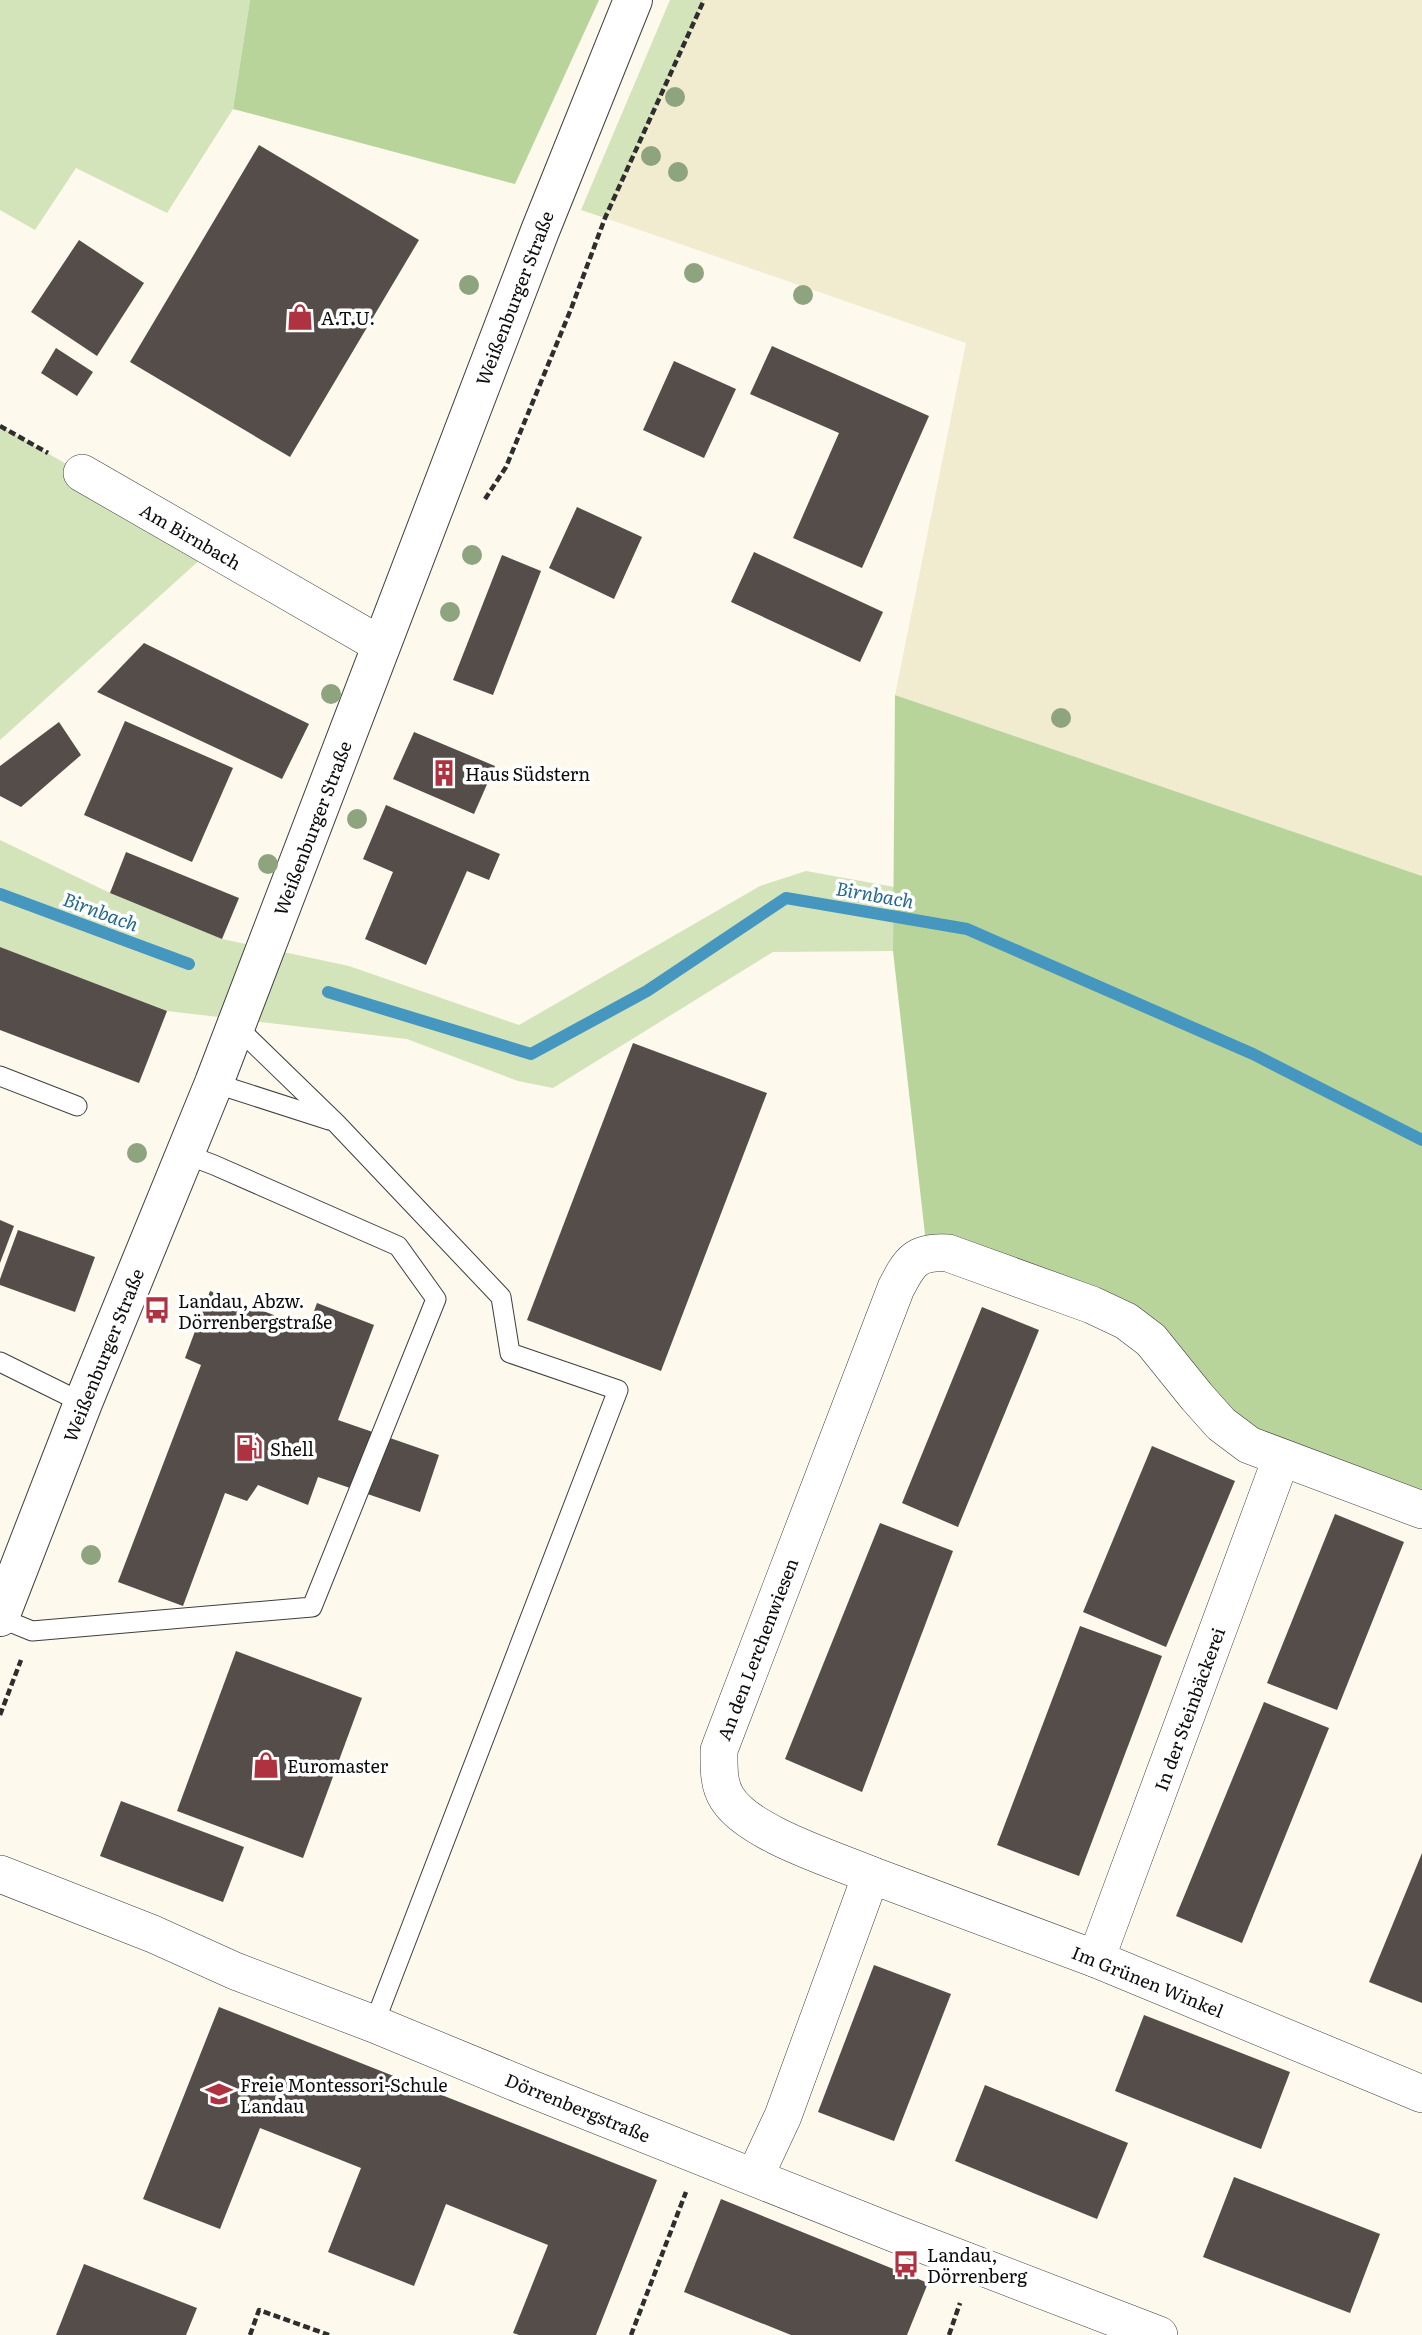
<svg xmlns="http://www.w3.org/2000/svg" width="1422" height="2335" font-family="Literata,serif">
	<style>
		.farmland { fill: #f1ecd0 }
		.green { fill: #d3e4ba }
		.forest { fill: #b8d49b }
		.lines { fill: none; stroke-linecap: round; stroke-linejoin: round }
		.stream { stroke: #4597c0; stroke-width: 12 }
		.building { fill: #544d4a }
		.service-casing { stroke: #3f3f3f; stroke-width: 21 }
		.minor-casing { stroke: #3f3f3f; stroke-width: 38 }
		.tertiary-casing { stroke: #3f3f3f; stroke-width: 40 }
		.path { stroke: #2e2e2e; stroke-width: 4.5; stroke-dasharray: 7 3.5; stroke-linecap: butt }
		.service { stroke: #fff; stroke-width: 19 }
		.minor { stroke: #fff; stroke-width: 37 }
		.tertiary { stroke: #fff; stroke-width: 38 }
		.tree { fill: #8ea47e }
		.labels { text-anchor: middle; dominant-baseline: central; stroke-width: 7; stroke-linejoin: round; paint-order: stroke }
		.street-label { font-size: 18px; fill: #0c0c0c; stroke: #fff }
		.poi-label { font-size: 18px; fill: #0c0c0c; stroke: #fff; text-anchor: start }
		.water-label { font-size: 19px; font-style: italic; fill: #226892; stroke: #fff }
	</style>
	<rect width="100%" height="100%" fill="#fdf9ed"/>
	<path class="farmland" d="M704,0h718v876l-527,-181 71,-352 -361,-125z"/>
	<g class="green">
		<path d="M0,0h250l-17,109 -66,104 -91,-45 -41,62 -35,-20z"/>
		<path d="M670,0h34l-99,218 -24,-8z"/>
		<path d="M0,426l213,122 -213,192z"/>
		<path d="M0,840l110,53 112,46 127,27 170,59 241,-139 46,-15 88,16 -1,64 -120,1 -220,136 -35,-7 -111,-42 -240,-28 -167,-64z"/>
	</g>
	<g class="forest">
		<path d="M250,0h349l-84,184 -282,-75z"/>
		<path d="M895,695l527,181v634l-141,-51 -130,-119 -224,-88 -34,-301z"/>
	</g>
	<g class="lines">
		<g class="stream">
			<path d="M0,894l189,70"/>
			<path d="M328,992l203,62 116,-63 139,-93 181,31 286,125 169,86"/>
		</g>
	</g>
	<g class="building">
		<path d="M259,145l160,95 -129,217 -160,-95z"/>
		<path d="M79,240l65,43 -47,73 -66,-44z"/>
		<path d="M772,346l157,70 -67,152 -69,-30 46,-105 -89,-39z"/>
		<path d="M56,348l37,24 -16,24 -36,-23z"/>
		<path d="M674,361l62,28 -32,69 -61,-28z"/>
		<path d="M577,507l65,30 -28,62 -65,-31z"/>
		<path d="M754,552l129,60 -23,50 -129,-60z"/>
		<path d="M502,555l39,16 -48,124 -40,-15z"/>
		<path d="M144,643l165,81 -27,55 -185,-87z"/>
		<path d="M125,721l108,47 -41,94 -108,-47z"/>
		<path d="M59,722l22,33 -60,52 -21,-11v-30z"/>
		<path d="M414,732l81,34 -21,48 -81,-35z"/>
		<path d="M386,805l114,49 -11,26 -22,-9 -41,94 -61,-26 28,-67 -30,-13z"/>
		<path d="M126,852l113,46 -17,41 -112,-46z"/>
		<path d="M0,947l167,64 -28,72 -139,-53z"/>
		<path d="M633,1043l134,50 -106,278 -134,-51z"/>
		<path d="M0,1220l14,6 -14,37z"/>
		<path d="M18,1230l77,27 -20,55 -75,-27v-6z"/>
		<path d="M210,1291l98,37 9,-25 57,22 -36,95 101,35 -19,57 -102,-35 -10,28 -50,-20 -11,16 -22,-8 -42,113 -65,-24 83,-217 -16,-7z"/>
		<path d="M982,1307l57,23 -81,197 -56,-24z"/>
		<path d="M1152,1446l83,35 -69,166 -83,-35z"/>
		<path d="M1335,1514l69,28 -67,168 -70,-27z"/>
		<path d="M880,1523l73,28 -91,241 -77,-33z"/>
		<path d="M1080,1626l82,30 -83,220 -82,-31z"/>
		<path d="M236,1651l126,47 -59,160 -126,-47z"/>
		<path d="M1264,1702l65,26 -87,215 -66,-27z"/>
		<path d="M121,1801l123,46 -21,55 -123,-46z"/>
		<path d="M1422,1853v150l-53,-21z"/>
		<path d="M874,1965l77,29 -57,147 -76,-29z"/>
		<path d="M219,2007l438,173 -61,155h-77l-6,-2 35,-88 -102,-41 -32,82 -86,-34 33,-84 -101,-40 -40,101 -77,-30z"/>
		<path d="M1144,2015l146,57 -29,77 -146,-58z"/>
		<path d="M985,2085l143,58 -31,76 -142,-58z"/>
		<path d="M1234,2177l146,57 -30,79 -147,-56z"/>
		<path d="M721,2199l207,84 -21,52h-116l-107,-43z"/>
		<path d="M84,2264l113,44 -11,27h-130z"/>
	</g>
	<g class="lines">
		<defs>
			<g id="service">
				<path d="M236,1026l100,97 165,174 9,56 108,37 -244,634"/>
				<path d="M0,1076l77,30"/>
				<path d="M214,1083l115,37"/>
				<path d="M0,1362l83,41"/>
				<path d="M0,1618l32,13 280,-24 124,-308 -38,-53 -184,-81 -29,-11"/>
			</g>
			<g id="minor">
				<path d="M82,473l299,172"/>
				<path d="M0,1874l153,60 82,37 139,53 155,64 367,146 263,101"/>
				<path d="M871,1875l225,84 326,135"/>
				<path d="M1096,1959l185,-500"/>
				<path d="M755,2176l28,-60 88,-241c-38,-16 -123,-42 -144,-77 -9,-14 -8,-32 -8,-48l177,-462c14,-27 20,-37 52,-35l144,52 34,16 25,19 46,57 24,27 28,21 173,65"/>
			</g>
			<path id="tertiary" d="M0,1617l83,-214 131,-320 326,-852 93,-231"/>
		</defs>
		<use href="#service" class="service-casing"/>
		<use href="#minor" class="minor-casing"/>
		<use href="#tertiary" class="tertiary-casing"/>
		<g class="path">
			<path d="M0,426l48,27"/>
			<path d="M485,499l21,-32 65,-158 34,-91 99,-218"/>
			<path d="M0,1715l21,-55"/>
			<path d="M250,2335l9,-25 70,25"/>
			<path d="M631,2335l55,-143"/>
			<path d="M949,2335l11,-32"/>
		</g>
		<use href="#service" class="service"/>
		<use href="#minor" class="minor"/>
		<use href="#tertiary" class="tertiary"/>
	</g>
	<g class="tree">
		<circle cx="675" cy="97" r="10"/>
		<circle cx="651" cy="156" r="10"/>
		<circle cx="678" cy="172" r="10"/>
		<circle cx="694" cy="273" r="10"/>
		<circle cx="469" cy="285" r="10"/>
		<circle cx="803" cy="295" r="10"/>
		<circle cx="472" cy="555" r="10"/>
		<circle cx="450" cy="612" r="10"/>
		<circle cx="331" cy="694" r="10"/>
		<circle cx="1061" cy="718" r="10"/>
		<circle cx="357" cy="819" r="10"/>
		<circle cx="268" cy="864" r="10"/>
		<circle cx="137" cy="1153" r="10"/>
		<circle cx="91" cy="1555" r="10"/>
	</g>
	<defs>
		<symbol id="shop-bare" viewBox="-9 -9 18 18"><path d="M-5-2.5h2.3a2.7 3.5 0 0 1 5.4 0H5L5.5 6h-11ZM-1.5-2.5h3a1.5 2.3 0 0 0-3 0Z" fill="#af3240" stroke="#fff" stroke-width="2.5" paint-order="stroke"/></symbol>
		<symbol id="building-bare" viewBox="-9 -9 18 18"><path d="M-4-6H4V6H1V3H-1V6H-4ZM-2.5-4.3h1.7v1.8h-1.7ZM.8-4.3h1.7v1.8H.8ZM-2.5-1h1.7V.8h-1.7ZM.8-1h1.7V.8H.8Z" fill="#af3240" stroke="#fff" stroke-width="2.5" paint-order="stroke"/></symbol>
		<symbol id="bus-bare" viewBox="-9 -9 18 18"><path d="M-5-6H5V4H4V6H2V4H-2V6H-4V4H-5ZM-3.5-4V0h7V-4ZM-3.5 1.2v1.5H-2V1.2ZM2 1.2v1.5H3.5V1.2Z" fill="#af3240" stroke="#fff" stroke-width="2.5" paint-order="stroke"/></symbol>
		<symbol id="fuel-bare" viewBox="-9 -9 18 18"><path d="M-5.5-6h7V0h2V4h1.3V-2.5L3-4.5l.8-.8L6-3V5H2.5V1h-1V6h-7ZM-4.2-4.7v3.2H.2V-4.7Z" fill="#af3240" stroke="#fff" stroke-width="2.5" paint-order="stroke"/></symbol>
		<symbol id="school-bare" viewBox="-9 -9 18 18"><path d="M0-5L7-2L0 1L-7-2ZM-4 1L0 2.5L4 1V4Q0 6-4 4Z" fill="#af3240" stroke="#fff" stroke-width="2.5" paint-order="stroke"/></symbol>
	</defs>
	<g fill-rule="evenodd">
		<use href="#shop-bare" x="281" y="298" width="38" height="38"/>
		<use href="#building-bare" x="425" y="754" width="38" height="38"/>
		<use href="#bus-bare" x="138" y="1291" width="38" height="38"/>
		<use href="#fuel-bare" x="230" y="1429" width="38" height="38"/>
		<use href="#shop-bare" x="247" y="1746" width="38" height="38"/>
		<use href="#school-bare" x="200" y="2075" width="38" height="38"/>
		<use href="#bus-bare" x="887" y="2245" width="38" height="38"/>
	</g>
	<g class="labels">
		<g class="street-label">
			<text transform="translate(514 298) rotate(-69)">Weißenburger Straße</text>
			<text transform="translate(191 536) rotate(30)">Am Birnbach</text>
			<text transform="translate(312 828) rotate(-69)">Weißenburger Straße</text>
			<text transform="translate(103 1355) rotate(-68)">Weißenburger Straße</text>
			<text transform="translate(757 1649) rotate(-69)">An den Lerchenwiesen</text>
			<text transform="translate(1189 1709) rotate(-70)">In der Steinbäckerei</text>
			<text transform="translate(1148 1981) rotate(22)">Im Grünen Winkel</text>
			<text transform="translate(578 2107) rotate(22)">Dörrenbergstraße</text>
		</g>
		<g class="poi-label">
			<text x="321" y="317">A.T.U.</text>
			<text x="465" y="773">Haus Südstern</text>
			<text x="178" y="1300">Landau, Abzw.<tspan x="178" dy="21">Dörrenbergstraße</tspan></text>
			<text x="270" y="1448">Shell</text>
			<text x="287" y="1765">Euromaster</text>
			<text x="240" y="2084">Freie Montessori-Schule<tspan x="240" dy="21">Landau</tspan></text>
			<text x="927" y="2254">Landau,<tspan x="927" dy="21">Dörrenberg</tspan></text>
		</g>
		<g class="water-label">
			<text transform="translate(875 894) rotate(10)">Birnbach</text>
			<text transform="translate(101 911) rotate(20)">Birnbach</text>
		</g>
	</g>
</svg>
